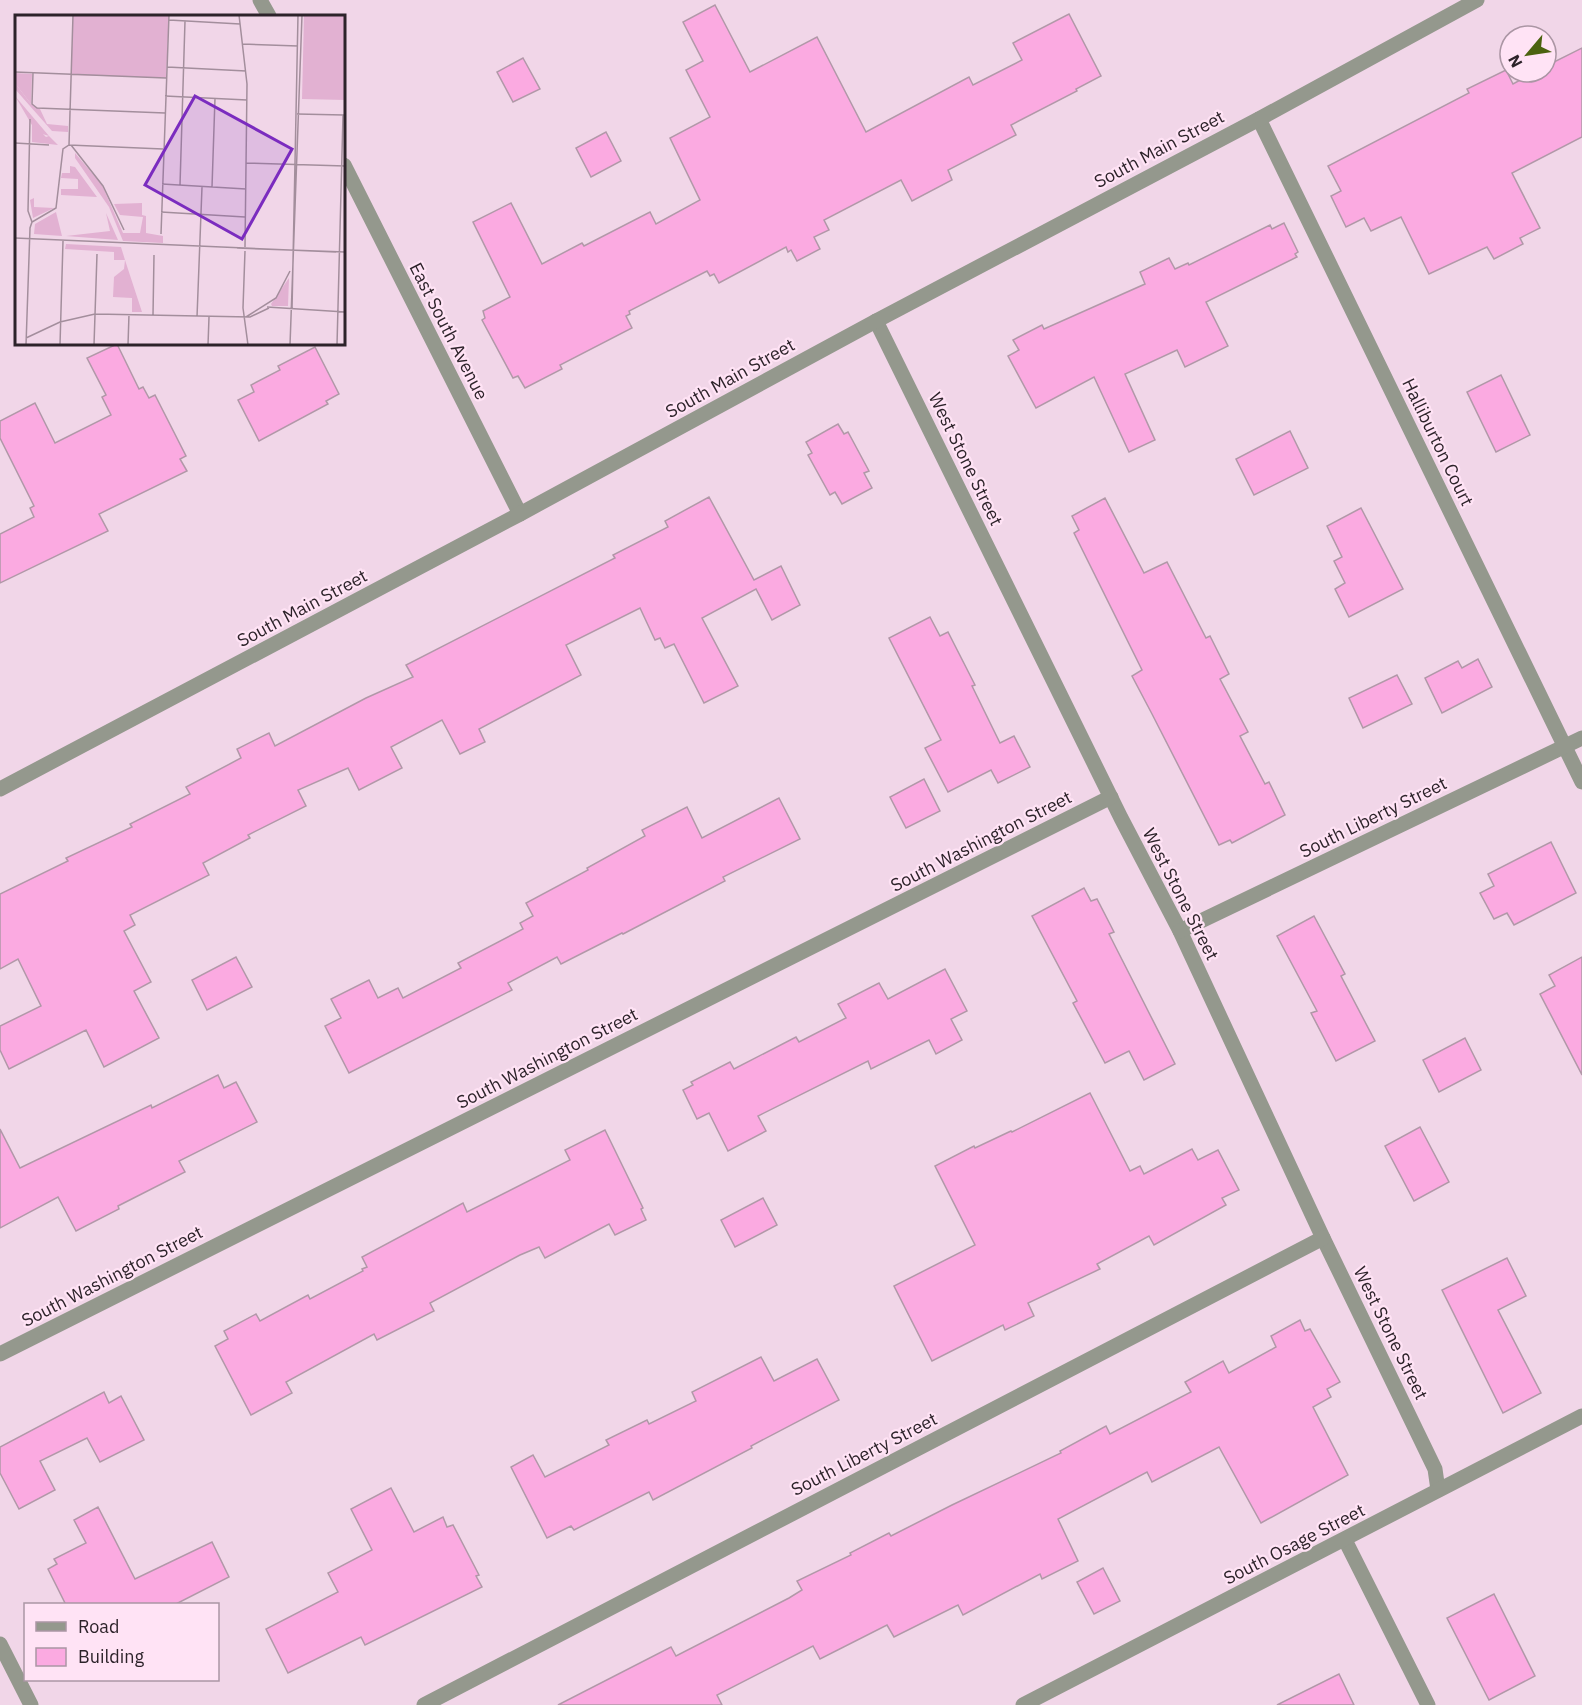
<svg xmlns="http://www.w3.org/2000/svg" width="1582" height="1705" font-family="'IBM Plex Sans',sans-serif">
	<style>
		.building { fill: #fbaae1; stroke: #b198a8; stroke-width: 1.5 }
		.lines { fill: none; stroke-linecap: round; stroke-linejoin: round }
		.minor { stroke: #94988d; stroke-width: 15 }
		.labels { text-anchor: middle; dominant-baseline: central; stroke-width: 4.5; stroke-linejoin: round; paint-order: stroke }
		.street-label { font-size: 18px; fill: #2d232a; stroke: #ffe3f5 }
		.inset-road { fill: none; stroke: #a38e9c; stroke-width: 1.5 }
		.view { fill: #7b2cbf; fill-opacity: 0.15; stroke: #7b2cbf; stroke-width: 3 }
		.inset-edge { fill: none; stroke: #2d232a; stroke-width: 3 }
	</style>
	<rect width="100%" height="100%" fill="#f1d6e8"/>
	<g class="building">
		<path d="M715,5l35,67 67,-35 49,95 103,-55 4,8 49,-25 -9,-17 56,-29 32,62 -25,13 1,2 -66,34 5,10 -68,35 4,10 -40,21 -11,-21 -77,40 5,10 -15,7 6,12 -23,12 -6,-11 -3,2 -2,-5 -67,36 -5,-9 -4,2 -3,-5 -78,40 1,3 -4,2 6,12 -72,37 2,4 -37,19 -7,-12 -5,2 -31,-58 3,-2 -2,-7 27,-14 -37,-75 38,-19 31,61 40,-21 2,3 66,-34 6,12 44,-24 -30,-62 40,-21 -24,-47 17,-9 -20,-39z"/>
		<path d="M1582,48v89l-70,36 28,55 -20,10 3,6 -29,15 -7,-12 -58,27 -28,-57 -30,14 -7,-13 -18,9 -15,-31 10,-5 -13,-25 141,-73 -2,-4 39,-19 7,14 22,-12h11v-6z"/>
		<path d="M523,58l17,31 -27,13 -16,-30z"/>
		<path d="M606,132l15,29 -30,16 -15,-29z"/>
		<path d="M1284,223l14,29 -3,2 2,3 -91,45 22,44 -43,21 -8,-17 -52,24 30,66 -26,12 -35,-75 -58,31 -28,-52 11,-6 -6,-10 29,-15 2,4 101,-45 -5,-12 29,-14 6,11 13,-6 1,2 81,-40 2,4z"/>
		<path d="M117,344l22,45 4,-2 6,11 6,-3 31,61 -6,3 7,12 -88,43 9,17 -108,52v-49l34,-17 -4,-9 4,-2 -34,-68v-17l35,-18 20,40 56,-28 -9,-18 4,-2 -19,-37z"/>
		<path d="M315,347l24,47 -13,7 2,3 -69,37 -21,-41 16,-8 -3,-7 29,-15 -2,-4z"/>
		<path d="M1501,375l29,60 -34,17 -29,-60z"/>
		<path d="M838,424l6,10 4,-2 21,39 -5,2 8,15 -30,16 -7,-12 -5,3 -22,-40 4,-2 -6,-11z"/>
		<path d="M1290,431l18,37 -54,27 -18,-36z"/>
		<path d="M709,497l45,83 27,-14 19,39 -28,15 -16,-31 -54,29 36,68 -34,17 -30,-59 -9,4 -5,-10 -5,2 -15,-32 -74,37 15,30 -102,54 6,13 -25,12 -18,-34 -51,27 11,21 -43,22 -11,-22 -50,22 8,16 -58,29 2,3 -47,25 6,12 -79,40 5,10 -11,6 27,51 -17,9 25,47 -55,29 -18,-37 -77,39 -9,-19v-24l41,-20 -23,-47 -18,10v-75l68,-33 -2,-3 66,-31 -2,-3 60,-30 -4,-7 55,-29 -4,-9 32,-16 6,13 91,-48 47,-21 -7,-12 209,-107 -2,-3 55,-28 -3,-6z"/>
		<path d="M1105,498l39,75 23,-11 39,76 4,-2 19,38 -9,5 28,53 -8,4 25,48 4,-2 16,33 -53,28 -2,-3 -11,5 -67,-131 -20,-38 10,-6 -68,-137 5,-3 -7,-14z"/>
		<path d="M1361,508l42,81 -54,28 -14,-28 10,-6 -11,-22 8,-4 -15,-31z"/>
		<path d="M930,617l10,19 8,-4 27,53 -3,1 28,57 14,-7 16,31 -32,16 -7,-13 -43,22 -23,-44 16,-8 -52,-102z"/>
		<path d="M1478,659l14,28 -50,26 -17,-35 33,-17 4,7z"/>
		<path d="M1397,675l15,29 -49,24 -14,-30z"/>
		<path d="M924,779l16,32 -34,17 -16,-31z"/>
		<path d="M779,798l21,41 -77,38 2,4 -102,53 -1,-1 -61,31 -4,-7 -49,26 4,7 -163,83 -24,-47 16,-8 -10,-19 38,-19 9,18 20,-10 5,10 58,-30 -3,-5 65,-34 -3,-6 13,-7 -7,-13 62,-33 -1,-2 58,-32 -3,-6 45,-23 15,31z"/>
		<path d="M1551,842l25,51 -62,32 -7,-12 -13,6 -14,-26 14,-7 -6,-12z"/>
		<path d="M1084,888l7,13 6,-2 17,33 -5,2 66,130 -31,16 -15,-29 -24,12 -32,-60 4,-2 -45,-85z"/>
		<path d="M1314,916l31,58 -4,2 34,65 -39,20 -25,-48 6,-2 -40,-75z"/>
		<path d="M236,957l16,30 -45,23 -15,-30z"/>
		<path d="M1582,957v118l-42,-81 15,-8 -6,-11z"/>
		<path d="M945,969l22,42 -16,8 11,21 -26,14 -7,-14 -58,29 -3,-8 -110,55 8,15 -38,20 -19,-38 -12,6 -14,-29 10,-5 -2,-3 39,-20 4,7 62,-32 3,5 47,-24 -8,-14 41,-21 9,16z"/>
		<path d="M1465,1038l16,32 -42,22 -16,-32z"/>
		<path d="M218,1075l6,13 12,-6 21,40 -78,39 6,11 -67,34 1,3 -43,22 -18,-34 -58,31v-99l20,39 131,-63 1,3z"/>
		<path d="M1090,1093l40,78 10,-5 4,8 48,-25 6,11 20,-10 21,40 -17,8 4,7 -72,40 -5,-9 -52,28 3,5 -72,34 6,13 -29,14 -2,-5 -71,36 -38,-75 81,-41 -40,-79 39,-20 1,2 36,-17 1,1z"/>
		<path d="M1420,1127l29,55 -35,19 -29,-55z"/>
		<path d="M605,1130l38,78 -2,1 5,11 -31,15 -6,-11 -64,34 -6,-11 -19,8 -90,48 4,8 -57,29 -3,-6 -88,48 6,11 -41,22 -36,-69 13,-7 -4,-8 32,-17 4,7 48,-26 2,4 53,-28 -1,-2 5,-2 -5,-10 101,-54 4,9 103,-52 -5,-10z"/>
		<path d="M763,1198l14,27 -42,22 -14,-27z"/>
		<path d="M1507,1258l19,38 -28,14 43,83 -38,20 -61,-123z"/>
		<path d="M1300,1320l5,11 5,-2 30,53 -13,7 4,8 -18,10 35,68 -87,48 -42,-76 -67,35 -5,-10 -89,47 20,42 -36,18 -2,-5 -77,41 -5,-10 -64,32 -7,-12 -67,34 -7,-13 -96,49 5,10h-164l113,-58 5,9 113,-58 13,-8 -5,-9 54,-26 -1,-2 39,-20 2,3 61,-31 109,-52 -1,-2 46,-25 4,8 81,-42 -6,-10 38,-21 6,12 47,-26 -5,-11z"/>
		<path d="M761,1357l13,24 43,-22 22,41 -88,46 1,2 -99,52 -4,-8 -75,38 -3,-4 -24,12 -36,-71 22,-12 12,22 64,-32 -3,-5 41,-20 2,4 47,-23 -4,-9z"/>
		<path d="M104,1392l5,11 12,-7 23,44 -44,22 -13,-24 -47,23 15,29 -36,19 -19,-36v-26z"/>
		<path d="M391,1488l23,44 29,-15 4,10 6,-2 26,50 -3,1 6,11 -117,58 -4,-8 -73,36 -22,-44 72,-37 -10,-19 44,-23 -21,-41z"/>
		<path d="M98,1507l37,72 77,-37 17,35 -55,28h-108l-18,-36 9,-5 -3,-5 32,-16 -12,-23z"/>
		<path d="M1103,1568l17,33 -26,13 -17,-32z"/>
		<path d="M1494,1594l41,82 -46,24 -42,-82z"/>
		<path d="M1339,1674l15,31h-77z"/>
	</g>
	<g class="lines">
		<g class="minor">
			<path d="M260,0l9,16"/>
			<path d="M1259,119l323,663"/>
			<path d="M344,165l176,349"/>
			<path d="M876,321l245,497 59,113 143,307 112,231 3,21"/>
			<path d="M0,789l520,-275 356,-193 383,-202 218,-119"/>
			<path d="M1180,931l402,-193"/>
			<path d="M0,1354l1111,-557"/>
			<path d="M1345,1540l83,165"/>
			<path d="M0,1644l31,61"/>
			<path d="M424,1705l899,-467"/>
			<path d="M1023,1705l559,-289"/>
		</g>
	</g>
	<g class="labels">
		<g class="street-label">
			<text transform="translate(1159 149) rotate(-28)">South Main Street</text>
			<text transform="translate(449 331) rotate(63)">East South Avenue</text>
			<text transform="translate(730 378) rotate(-29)">South Main Street</text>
			<text transform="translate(1438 442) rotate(64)">Halliburton Court</text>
			<text transform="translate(966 459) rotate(64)">West Stone Street</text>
			<text transform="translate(302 608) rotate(-28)">South Main Street</text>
			<text transform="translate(1373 817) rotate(-26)">South Liberty Street</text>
			<text transform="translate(981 841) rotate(-27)">South Washington Street</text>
			<text transform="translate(1181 894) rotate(63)">West Stone Street</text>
			<text transform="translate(547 1058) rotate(-27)">South Washington Street</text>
			<text transform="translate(112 1276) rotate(-27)">South Washington Street</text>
			<text transform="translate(1391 1333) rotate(64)">West Stone Street</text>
			<text transform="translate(864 1454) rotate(-27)">South Liberty Street</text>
			<text transform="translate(1294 1544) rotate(-27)">South Osage Street</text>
		</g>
	</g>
	<g transform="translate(15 15)">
		<rect width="330" height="330" fill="#f1d6e8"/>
		<path d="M58,0h96l-3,63 -95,-3zM0,58l17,1 -1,30 -16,-21zM17,108l14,14 3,-1 9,9 -26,-3zM19,183v9l20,1 -21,10 -3,-18zM41,197l6,24 -28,-2 1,-10zM51,229l55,3 4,13h-11v-8l-49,-3zM274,263l-1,28h-16l-1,-2z" fill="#e2b1d2"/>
		<path d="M0,68l16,21 9,5 7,15 21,2v6l-16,-1 -37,-42zM0,81l34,40 -13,-4zM60,138l27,32 21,48h17l3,-16 -23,-2 -6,-11 28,-1v12l4,1v17l17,3v7l-40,-2 -14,-34 -34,-49zM55,151l5,1 22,30 -36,-2v-6h17v-10l-17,-1 1,-5h8zM91,198l12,27 -52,-4 44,-5zM110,245l17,52h-10v-14l-19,-1 1,-20 10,-8z" fill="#e2b1d2"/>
		<path d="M289,0h41v85l-43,-1z" fill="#e2b1d2"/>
		<path class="inset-road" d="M224,0l8,69 -2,163M154,5l71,4M227,29l56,2M152,52l79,4M0,57l151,6M18,58l-1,31 5,4 128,5M150,81l82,4M282,99l47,1M15,104l-2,92 4,11M0,128l34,2M54,130l4,-130M56,130l32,41 21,44M231,148l99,3M147,169l84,5M165,170l5,-164M197,172l3,-89M146,197l84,5M146,219l8,-219M0,223l321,14M222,233l108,4M230,236l-2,57 5,37M252,292l78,5M277,295l6,-295M138,300l1,-60M182,302l5,-130M231,302l30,-19 14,-27M11,323l34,-16 35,-8 155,3 19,-9M11,330l4,-117 2,-6 24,-14 7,-59 6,-4 94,4M45,330l3,-104M79,330l3,-91M113,330l1,-31M193,330l1,-28M275,330l12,-330M322,330l6,-230"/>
		<path class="view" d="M180,81l97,53 -50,90 -97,-54z"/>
		<rect width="330" height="330" class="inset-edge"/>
	</g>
	<rect x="24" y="1603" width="195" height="78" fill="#ffe3f5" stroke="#ab96a4" stroke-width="1.5"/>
	<rect x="36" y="1622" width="30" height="9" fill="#94988d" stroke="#ab96a4" stroke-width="1.5"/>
	<text x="78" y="1633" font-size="18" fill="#2d232a">Road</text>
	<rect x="36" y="1648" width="30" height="18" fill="#fbaae1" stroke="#ab96a4" stroke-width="1.5"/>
	<text x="78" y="1663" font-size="18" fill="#2d232a">Building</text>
	<g transform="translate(1528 54) rotate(241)"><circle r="28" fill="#ffe3f5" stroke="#ab96a4" stroke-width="1.5"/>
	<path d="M0-4.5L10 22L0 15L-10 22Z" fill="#4b620f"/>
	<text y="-9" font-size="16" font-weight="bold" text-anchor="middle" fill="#2d232a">N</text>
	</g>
</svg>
